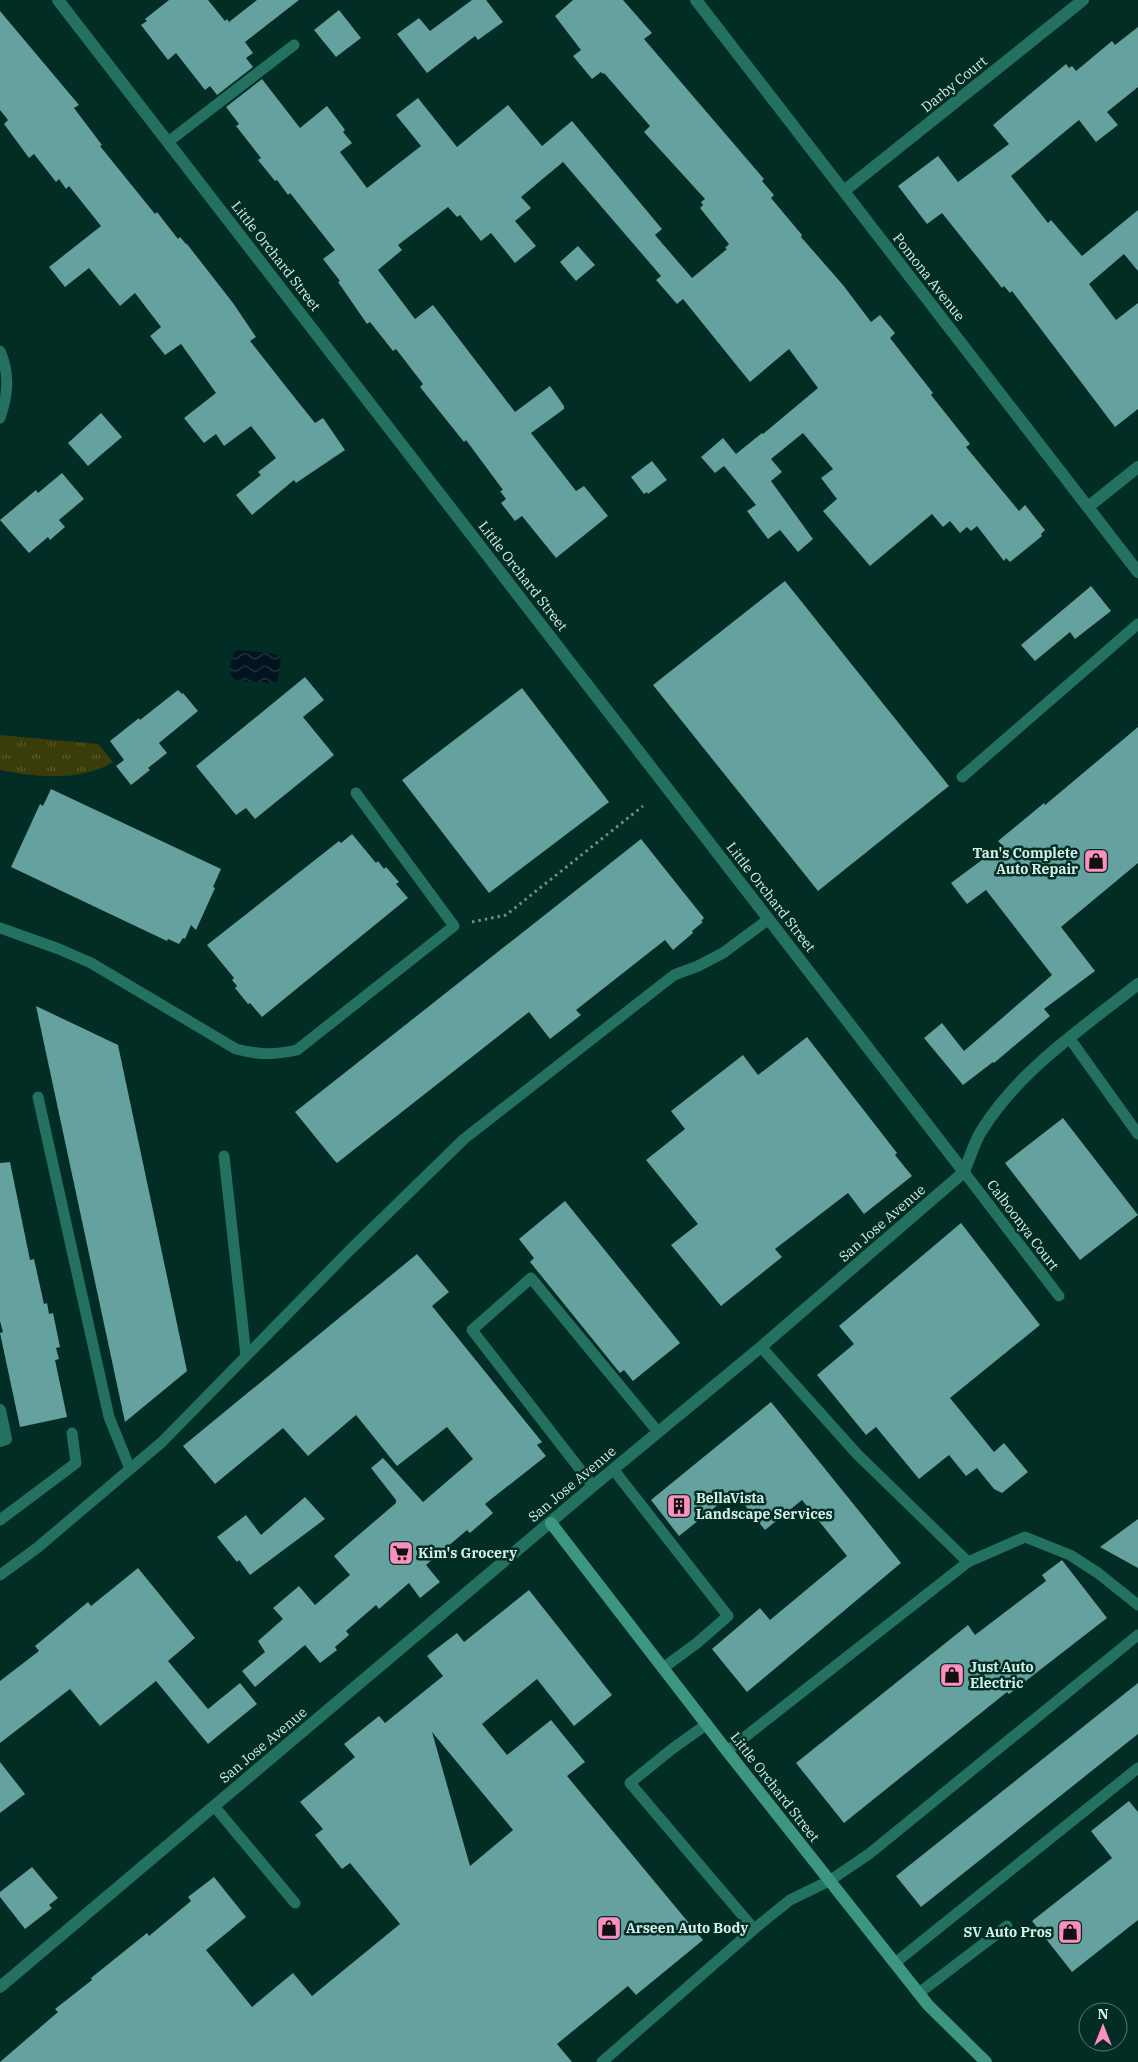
<svg xmlns="http://www.w3.org/2000/svg" width="1138" height="2062" font-family="'IBM Plex Serif',serif">
	<style>
		.grass { fill: url(#grass-tufts) }
		.water { fill: url(#water-waves) }
		.building { fill: #64a19f; fill-rule: evenodd }
		.lines { fill: none; stroke-linecap: round; stroke-linejoin: round }
		.path { stroke: #6c9087; stroke-width: 3; stroke-dasharray: 2.5 4; stroke-linecap: butt }
		.lane { stroke: #23715e; stroke-width: 11 }
		.street { stroke: #23715e; stroke-width: 12 }
		.secondary { stroke: #3d967f; stroke-width: 12 }
		.labels { text-anchor: middle; dominant-baseline: central; stroke-width: 5; stroke-linejoin: round; paint-order: stroke }
		.street-label { font-size: 14px; fill: #d4efe6; stroke: #012d24 }
		.poi-label { font-size: 14px; font-weight: bold; fill: #d4efe6; stroke: #012d24; text-anchor: start }
	</style>
	<defs>
		<pattern id="grass-tufts" width="24" height="20" patternUnits="userSpaceOnUse" patternTransform="scale(1.25)"><rect width="24" height="20" fill="#3a3d09"/><path d="M3 7l-1-3M5 7V3M7 7l1-3M15 17l-1-3M17 17v-4M19 17l1-3" fill="none" stroke="#56592d"/></pattern>
		<pattern id="water-waves" width="16" height="10" patternUnits="userSpaceOnUse" patternTransform="scale(1.25)"><rect width="16" height="10" fill="#02151f"/><path d="M0 5q4-4 8 0t8 0" fill="none" stroke="#263740"/></pattern>
	</defs>
	<rect width="100%" height="100%" fill="#012d24"/>
	<path class="grass" d="M0,735l98,9 15,18c-32,20 -78,15 -113,8z"/>
	<path class="water" d="M239,650l37,4 3,2 2,5 -4,21 -5,1 -36,-3 -4,-3c-3,-7 -1,-18 2,-25z"/>
	<g class="building">
		<path d="M169,0h39l17,21 2,-2 2,3 28,-22h42l-54,42 8,11 -7,5 7,9 -36,28 -7,-9 -5,4 -29,-37 -8,7 -27,-35 6,-4 -2,-2z"/>
		<path d="M472,0h14l17,22 -25,18 -3,-4 -48,37 -30,-39 22,-16 11,13z"/>
		<path d="M573,0h50l29,33 -8,6 120,140 -2,2 12,14 -3,3 31,37 -1,2 42,48 28,37 9,-7 15,18 -5,5 43,55 -2,2 39,49 -4,3 53,64 6,-6 20,25 -4,4 1,2 -32,26 -4,-4 -2,3 -27,-35 -6,5 -4,-4 -7,6 -10,-12 -7,6 -11,-13 -62,52 -47,-55 14,-12 -16,-21 12,-9 -30,-36 -32,26 11,13 -11,9 42,58 -15,13 -18,-22 -12,9 -21,-28 9,-6 -32,-39 -9,7 -14,-16 22,-19 13,16 26,-21 1,1 55,-46 -29,-39 -39,33 -67,-83 -6,5 -21,-24 5,-4 -98,-114 -42,35 10,11 -16,13 21,25 -21,17 -24,-30 -10,8 -21,-26 -3,2 -9,-10 -50,38 4,5 -24,20 37,49 18,-14 82,107 35,-26 14,20v3l-33,24 45,58 8,-5 24,30 -52,42 -34,-42 -7,5 -14,-18 5,-4 -6,-8 3,-1 -37,-50 -2,2 -44,-55 3,-3 -27,-35 -3,2 -23,-29 -3,2 -29,-42 2,-1 -17,-22 12,-9 -45,-57 -2,2 -11,-15 -2,1 -17,-21 3,-2 -25,-32 3,-2 -13,-17 36,-28 38,49 27,-22 16,21 2,3 -2,2 9,11 -12,9 27,36 54,-42 -25,-31 22,-17 39,49 51,-42 34,41 30,-25 90,108 -7,6 37,43 35,-29 -2,-1 4,-4 -29,-36 3,-3 -2,-3 4,-3 -61,-67 6,-6 -46,-53 -1,1 -2,-2 -9,7 -19,-23 8,-6 -26,-34z"/>
		<path d="M339,10l22,28 -25,19 -22,-27z"/>
		<path d="M0,11l79,94 -5,3 28,37 -2,1 55,68 2,-2 21,27 2,-2 6,7h1l46,59 23,34 -6,4 37,47 28,35 8,-5 22,32 -49,33 -2,-3 -42,35 -16,-20 25,-20 -3,-3 18,-14 -25,-32 -27,20 -8,-12 -12,9 -20,-25 32,-25 -35,-49 -16,11 -15,-19 11,-9 -26,-34 -15,13 -31,-38 -24,19 -16,-20 52,-41 -32,-40 -3,3 -7,-10 -3,3 -22,-28 -5,4 -25,-34 4,-4 -8,-10z"/>
		<path d="M1138,27v60l-31,25 11,13 -22,17 -17,-22 -68,56 37,47 3,-3 31,36 56,-46v61l-14,-17 -35,30 27,36 22,-17v106l-23,18 -103,-136 -2,2 -6,-7 -2,2 -60,-75 -15,11 -29,-38 40,-30 20,26 51,-38 -16,-19 73,-61 3,4 3,-2 4,5 36,-30 3,4z"/>
		<path d="M578,246l17,19 -19,16 -16,-19z"/>
		<path d="M101,413l21,24 -34,29 -20,-23z"/>
		<path d="M652,461l15,19 -19,14 -1,-2 -3,2 -13,-17z"/>
		<path d="M62,473l22,26 -25,21 6,7 -15,13 -2,-3 -19,16 -29,-33 36,-30 2,3z"/>
		<path d="M785,581l164,205 -131,105 -165,-206z"/>
		<path d="M1091,586l20,25 -36,28 -5,-7 -35,29 -14,-16z"/>
		<path d="M305,677l19,23 -21,17 31,38 -79,64 -9,-11 -10,7 -40,-49z"/>
		<path d="M522,688l87,114 -120,91 -87,-113z"/>
		<path d="M178,690l4,4 1,-1 15,18 -39,32 8,10 -19,15 2,2 -19,15 -15,-19 8,-6 -14,-19 29,-23 1,2z"/>
		<path d="M1138,727v136l-77,64 34,44 -51,38 6,7 -56,47 -1,-1 -30,23 -39,-47 18,-15 22,28 88,-76 -66,-85 -19,14 -16,-21 51,-38 -4,-4 46,-38 1,2z"/>
		<path d="M51,789l170,80 -8,18 2,1 -19,42 -5,-5 -6,14 -2,-1 -4,6 -11,-5 -1,2 -156,-74 29,-63 3,2z"/>
		<path d="M352,834l24,29 2,-2 6,8 2,-2 13,15 -3,2 12,14 -146,119 -12,-14 -2,1 -13,-16 2,-2 -5,-6 2,-2 -27,-33 132,-104 2,2z"/>
		<path d="M641,839l63,79 -3,3 2,1 -11,9 1,2 -20,17 -8,-10 -89,70 5,5 -31,24 -21,-27 -192,151 -3,-3 -39,-48z"/>
		<path d="M36,1006l82,39 69,326 -62,51z"/>
		<path d="M807,1037l90,116 -2,2 17,21 -48,38 -16,-21 -73,56 7,8 -61,49 -50,-61 27,-21 -52,-64 39,-31 -14,-18 72,-56 15,20z"/>
		<path d="M1063,1118l75,97 -58,45 -75,-97z"/>
		<path d="M10,1162l20,98 4,-1 10,45 3,-1 2,11 4,-1 7,34 -4,1 3,11 -4,1 12,57 -47,10 -20,-94 3,-1 -3,-11v-158z"/>
		<path d="M565,1201l115,142 -47,38 -9,-11 -4,3 -90,-111 4,-4 -15,-19z"/>
		<path d="M961,1223l79,102 -90,73 44,54 10,-9 24,29 -26,21 -8,-4 -17,-21 -11,8 -17,-21 -30,24 -43,-52 -10,8 -49,-60 37,-31 -15,-18z"/>
		<path d="M417,1254l32,38 -17,14 110,136 -5,3 9,11 -61,48 8,9 -23,20 -3,-3 -41,35 14,17 -20,16 -11,-15 -30,26 -3,-4 -30,26 3,4 -14,12 2,3 -17,13 -15,-18 -50,42 -13,-16 23,-19 -7,-11 25,-22 -10,-11 26,-22 16,19 35,-30 -16,-19 62,-53v-3l-25,-32 12,-10 40,44 50,-43 -26,-32 -50,39 -41,-51 -48,41 -25,-28 -68,56 -32,-38z"/>
		<path d="M771,1402l130,161 -154,129 -35,-43 48,-41 10,12 77,-64 -45,-56 -37,30 -31,-38 -55,44 -28,-36z"/>
		<path d="M305,1497l20,22 -75,56 -11,-15 -2,2 -20,-25 29,-22 15,20z"/>
		<path d="M1138,1519v49l-38,-21z"/>
		<path d="M1062,1560l45,58 -98,76 -2,-2 -163,131 -48,-60 172,-138 7,10 71,-54 -4,-6z"/>
		<path d="M138,1568l57,70 -27,23 40,48 32,-26 17,21 -49,40 -52,-63 -56,45 -30,-37 -70,54v-62l39,-30 -4,-5 53,-44 3,4z"/>
		<path d="M529,1590l83,105 -38,31 -37,-47 -55,45 25,31 44,-35 34,42 -18,14 136,164 -67,55 -8,-9 -71,58 15,18h-572l58,-50 -3,-3 37,-29 -1,-2 56,-45 2,3 42,-35 -3,-4 26,-20 32,40 -40,33 46,57 41,-34 19,23 88,-72 -50,-61 -8,6 -27,-34 8,-6 -23,-27 55,-45 -11,-13 35,-28 6,7 58,-47 -16,-20 30,-23 7,9zM432,1732l81,98 -43,36z"/>
		<path d="M1138,1683v51l-217,173 -25,-31z"/>
		<path d="M0,1762l25,32 -25,19z"/>
		<path d="M1129,1801l9,11v108l-66,52 -40,-51 80,-63 -21,-27z"/>
		<path d="M32,1867l26,31 -9,7 3,3 -27,21 -25,-32v-5z"/>
	</g>
	<g class="lines">
		<path class="path" d="M472,922l34,-7 137,-109"/>
		<g class="lane">
			<path d="M168,142l126,-97"/>
			<path d="M0,351c10,23 8,44 0,67"/>
			<path d="M962,777l176,-153"/>
			<path d="M0,928l59,21 32,14 145,86c23,6 38,6 61,1l157,-124 -98,-133"/>
			<path d="M1070,1039l68,95"/>
			<path d="M38,1097l71,320 21,52"/>
			<path d="M224,1156l22,200"/>
			<path d="M964,1172l95,124"/>
			<path d="M613,1469l115,147 -31,27 -34,25"/>
			<path d="M593,1486l-121,-156 59,-52 127,154"/>
			<path d="M0,1520l76,-57 -4,-30"/>
			<path d="M968,1562l57,-25 45,18 28,18 40,32"/>
			<path d="M0,1575l37,-27 125,-106 187,-191 115,-112 210,-164 24,-9 25,-13 46,-34"/>
			<path d="M707,1724l-35,25 -42,34 124,146 36,-29 39,-19 40,-27 269,-219"/>
			<path d="M727,1751l241,-189 -111,-108 -96,-107"/>
			<path d="M214,1806l81,97"/>
			<path d="M895,1963l243,-195"/>
			<path d="M919,1993l88,-67"/>
			<path d="M602,2062l152,-133"/>
		</g>
		<g class="street">
			<path d="M58,0l906,1172"/>
			<path d="M696,0l442,572"/>
			<path d="M844,191l239,-191"/>
			<path d="M1088,507l50,-40"/>
			<path d="M0,1410l6,29 -6,2"/>
			<path d="M0,1987l593,-501 168,-139 203,-175c6,-14 10,-30 18,-42 38,-61 101,-102 156,-146"/>
		</g>
		<path class="secondary" d="M551,1523l176,228 201,254 58,57"/>
	</g>
	<defs>
		<symbol id="shop-square" viewBox="-11 -11 22 22"><rect x="-9" y="-9" width="18" height="18" rx="4" fill="#fd8ebe" stroke="#012d24"/><path d="M-5-2.5h2.3a2.7 3.5 0 0 1 5.4 0H5L5.5 6h-11ZM-1.5-2.5h3a1.5 2.3 0 0 0-3 0Z" fill="#111"/></symbol>
		<symbol id="building-square" viewBox="-11 -11 22 22"><rect x="-9" y="-9" width="18" height="18" rx="4" fill="#fd8ebe" stroke="#012d24"/><path d="M-4-6H4V6H1V3H-1V6H-4ZM-2.5-4.3h1.7v1.8h-1.7ZM.8-4.3h1.7v1.8H.8ZM-2.5-1h1.7V.8h-1.7ZM.8-1h1.7V.8H.8Z" fill="#111"/></symbol>
		<symbol id="supermarket-square" viewBox="-11 -11 22 22"><rect x="-9" y="-9" width="18" height="18" rx="4" fill="#fd8ebe" stroke="#012d24"/><path d="M-6-5.5h2.5l.6 2H6L4.5 2H-2.5L-4.4-4H-6ZM-1.5 3.2a1.3 1.3 0 1 0 .1 0ZM3 3.2a1.3 1.3 0 1 0 .1 0Z" fill="#111"/></symbol>
	</defs>
	<g fill-rule="evenodd">
		<use href="#shop-square" x="1082" y="847" width="28" height="28"/>
		<use href="#building-square" x="665" y="1492" width="28" height="28"/>
		<use href="#supermarket-square" x="387" y="1539" width="28" height="28"/>
		<use href="#shop-square" x="938" y="1661" width="28" height="28"/>
		<use href="#shop-square" x="595" y="1914" width="28" height="28"/>
		<use href="#shop-square" x="1056" y="1918" width="28" height="28"/>
	</g>
	<g class="labels">
		<g class="street-label">
			<text transform="translate(954 84) rotate(-39)">Darby Court</text>
			<text transform="translate(276 256) rotate(52)">Little Orchard Street</text>
			<text transform="translate(929 277) rotate(52)">Pomona Avenue</text>
			<text transform="translate(523 576) rotate(52)">Little Orchard Street</text>
			<text transform="translate(771 897) rotate(52)">Little Orchard Street</text>
			<text transform="translate(882 1223) rotate(-41)">San Jose Avenue</text>
			<text transform="translate(1023 1225) rotate(53)">Calboonya Court</text>
			<text transform="translate(572 1484) rotate(-40)">San Jose Avenue</text>
			<text transform="translate(263 1745) rotate(-40)">San Jose Avenue</text>
			<text transform="translate(775 1787) rotate(52)">Little Orchard Street</text>
		</g>
		<g class="poi-label">
			<text x="1078" y="853" text-anchor="end">Tan's Complete<tspan x="1078" dy="16">Auto Repair</tspan></text>
			<text x="696" y="1498">BellaVista<tspan x="696" dy="16">Landscape Services</tspan></text>
			<text x="418" y="1553">Kim's Grocery</text>
			<text x="970" y="1667">Just Auto<tspan x="970" dy="16">Electric</tspan></text>
			<text x="626" y="1928">Arseen Auto Body</text>
			<text x="1052" y="1932" text-anchor="end">SV Auto Pros</text>
		</g>
	</g>
	<g transform="translate(1103 2027)"><circle r="24" fill="#012d24" stroke="#557b72"/>
	<path d="M0-4L9 19L0 12L-9 19Z" fill="#fd8ebe"/>
	<text y="-8" font-size="14" font-weight="bold" text-anchor="middle" fill="#d4efe6">N</text>
	</g>
</svg>
